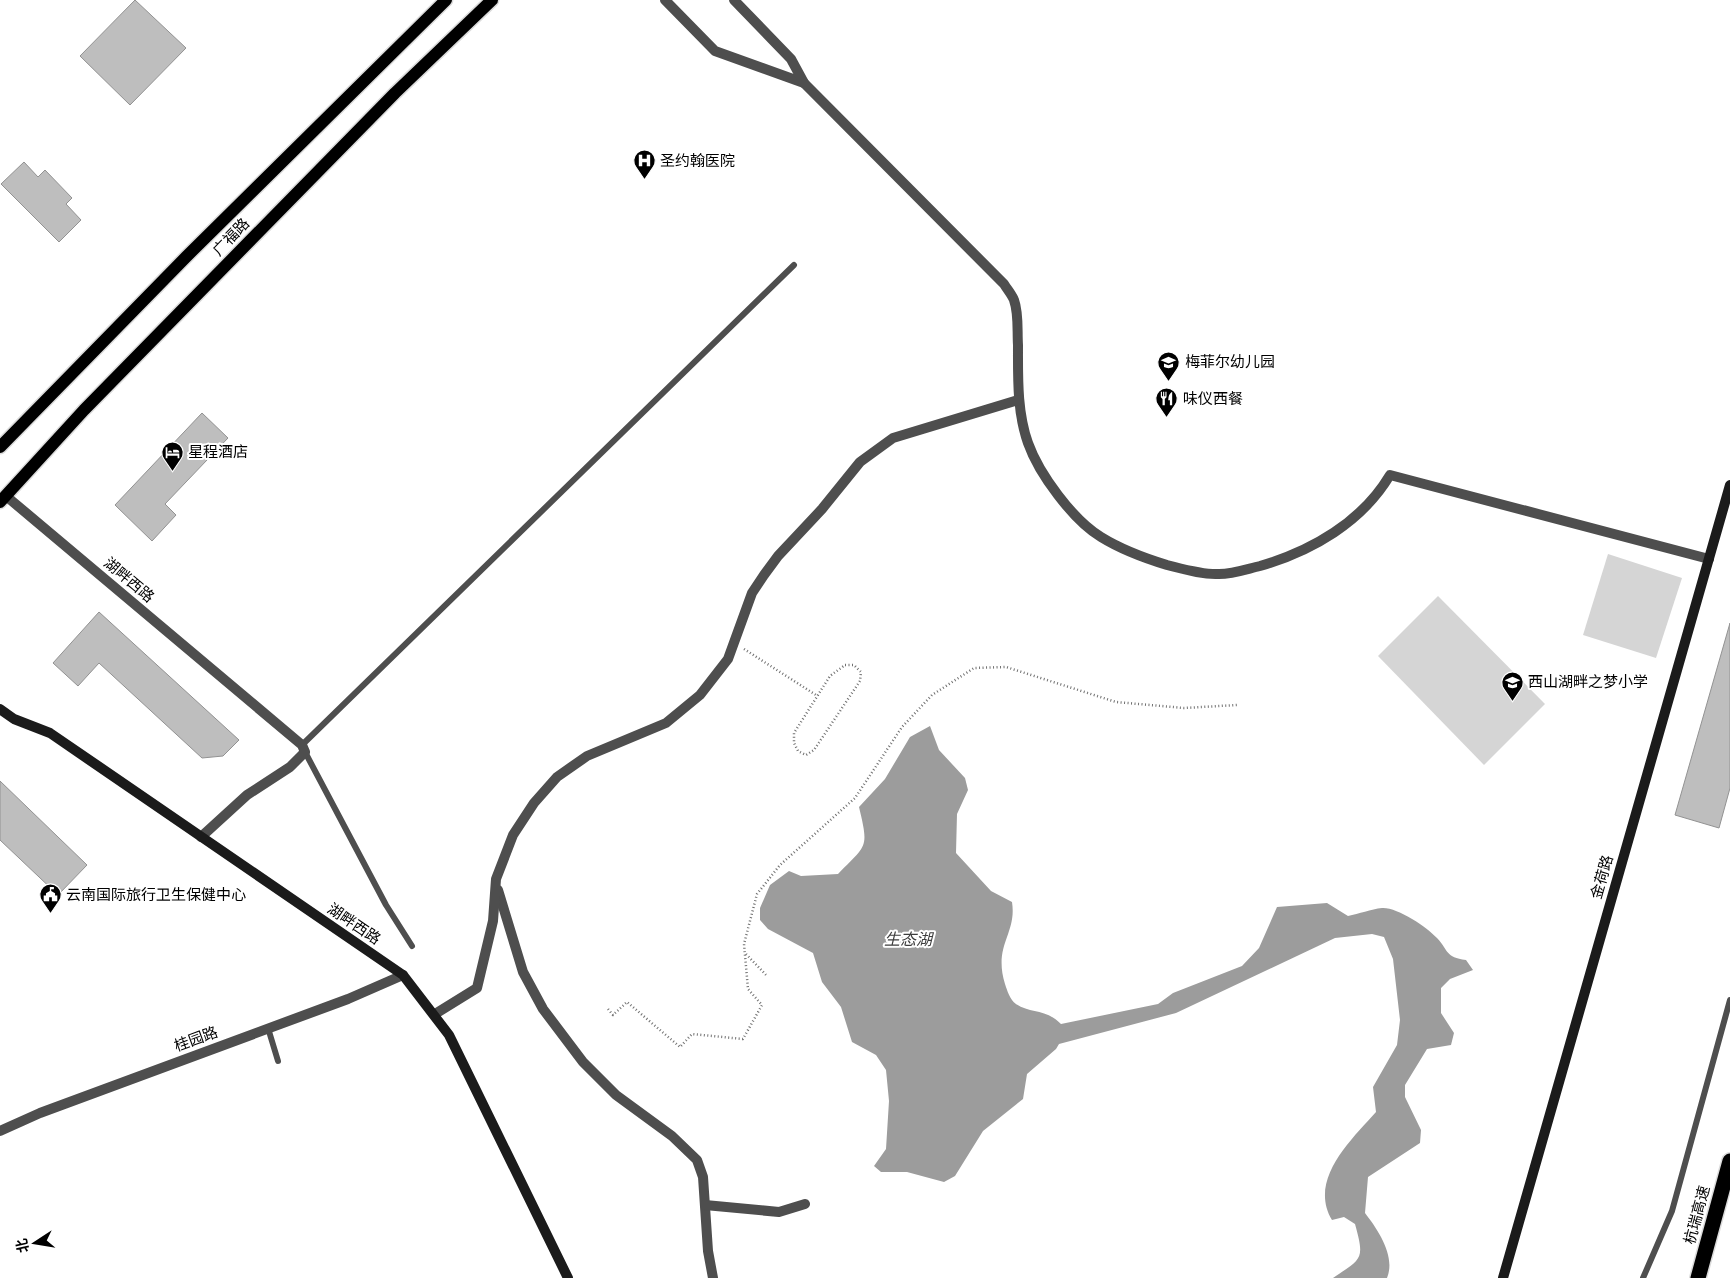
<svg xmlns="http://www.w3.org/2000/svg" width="1730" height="1278" font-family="Figtree,'Noto Sans SC',sans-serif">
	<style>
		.green { fill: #d5d5d5 }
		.water { fill: #9c9c9c }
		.building { fill: #bebebe; stroke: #929292 }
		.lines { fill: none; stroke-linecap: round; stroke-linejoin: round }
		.primary-casing { stroke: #dbdbdb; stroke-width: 15 }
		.highway-casing { stroke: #dbdbdb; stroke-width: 18 }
		.path { stroke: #707070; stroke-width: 2.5; stroke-dasharray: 1 2.5; stroke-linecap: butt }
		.lane { stroke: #4e4e4e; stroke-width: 6 }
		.street { stroke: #4e4e4e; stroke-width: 10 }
		.secondary { stroke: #1b1b1b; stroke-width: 10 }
		.primary { stroke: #000; stroke-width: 12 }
		.highway { stroke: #000; stroke-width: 15 }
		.labels { text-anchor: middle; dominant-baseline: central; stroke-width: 4; stroke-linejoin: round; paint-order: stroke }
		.poi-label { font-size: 15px; fill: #000; stroke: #fff; text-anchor: start }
		.street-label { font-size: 15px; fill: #000; stroke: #fff }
		.water-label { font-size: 16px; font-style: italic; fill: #3d3d3d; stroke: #fff }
	</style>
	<rect width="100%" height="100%" fill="#fff"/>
	<g class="green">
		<path d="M1608,554l74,24 -26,80 -73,-23z"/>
		<path d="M1438,596l107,108 -61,61 -106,-109z"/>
	</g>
	<path class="water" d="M930,726l9,24 26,28 3,12 -11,24 -1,39 35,38 21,11c5,32 -19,43 -7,82 2,6 5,16 11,20 15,10 29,4 45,20l97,-20 15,-11 69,-27 17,-18 18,-41 50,-4 21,13c11,-2 23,-7 34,-8 15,-1 45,19 55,30 12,13 8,19 29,22l7,10 -23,9 -9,9v25l13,20 -3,12 -24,4 -22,36v12l16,33 -1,13 -52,34 -3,36c13,17 31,43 22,65h-54c29,-20 32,-18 22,-54l-11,-7 -12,3c-24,-40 19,-80 44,-108l-3,-25 24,-42 3,-25 -7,-61 -9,-22 -12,-3 -37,4 -159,75 -117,31 -3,5 -29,25 -4,25 -40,32 -28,45 -11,6 -37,-10h-26l-7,-6 12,-17 3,-48 -3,-31 -10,-15 -24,-13 -11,-35 -19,-25 -9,-29 -45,-24 -8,-9v-12l10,-23 19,-14 12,5 37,-2c29,-30 31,-25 21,-67l26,-28 25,-42z"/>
	<g class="building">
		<path d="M135,0l51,48 -56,57 -50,-49z"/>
		<path d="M24,162l14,15 7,-7 27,28 -6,6 15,16 -22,22 -58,-58z"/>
		<path d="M202,413l26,25 -63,66 11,11 -24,26 -37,-36z"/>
		<path d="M99,612l140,128 -16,16 -21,2 -103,-95 -21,23 -25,-23z"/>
		<path d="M1730,623v165l-11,40 -44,-13z"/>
		<path d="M0,781l87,84 -29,30 -58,-55z"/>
	</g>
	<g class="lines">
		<defs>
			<g id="primary">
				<path d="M0,447l186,-190 260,-257"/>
				<path d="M0,502l84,-92 311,-317 97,-93"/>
			</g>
			<path id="highway" d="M1698,1278l32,-117"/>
		</defs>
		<use href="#primary" class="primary-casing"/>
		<use href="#highway" class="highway-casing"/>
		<g class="path">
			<path d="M744,649l72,46"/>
			<path d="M845,665h9l7,7 -1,9 -46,69 -8,5 -8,-4 -4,-8v-10l36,-57z"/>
			<path d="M746,954l21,22"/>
			<path d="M608,1009l5,6 14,-13 53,45 12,-13 51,5 19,-34 -14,-16 -4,-45 13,-50 23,-29 75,-67 47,-71 30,-32 42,-27 32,-1 110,35 68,6 53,-3"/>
		</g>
		<g class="lane">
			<path d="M302,745l492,-480"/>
			<path d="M305,752l81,153 26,41"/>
			<path d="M268,1028l10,33"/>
			<path d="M1643,1278l29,-67 58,-211"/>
		</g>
		<g class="street">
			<path d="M665,0l50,51 89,32"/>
			<path d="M734,0l57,59 13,24 200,201c3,5 8,11 10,16 5,14 3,31 4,45 0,33 -1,67 10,98 11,31 45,77 73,94 21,13 43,21 66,28 16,4 36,10 52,9 14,0 28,-5 41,-8 52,-15 102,-44 130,-91l319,84"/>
			<path d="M6,496l296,249 3,7 -15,15 -43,28 -46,42"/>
			<path d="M498,890l25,82 20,37 40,53 33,33 56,41 25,24 6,17 5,74 5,27"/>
			<path d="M435,1014l42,-26 16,-67 3,-42 17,-44 21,-32 23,-26 30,-21 79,-33 34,-28 28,-36 24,-66 12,-18 14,-19 44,-47 38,-47 33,-24 125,-38"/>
			<path d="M0,1131l40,-18 308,-114 55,-24"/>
			<path d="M705,1205l74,7 26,-8"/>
		</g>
		<g class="secondary">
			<path d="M0,709l14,10 36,14 353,242 46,60 119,243"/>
			<path d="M1503,1278l227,-793"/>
		</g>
		<use href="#primary" class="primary"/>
		<use href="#highway" class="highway"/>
	</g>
	<defs>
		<symbol id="hospital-pin" viewBox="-11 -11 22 30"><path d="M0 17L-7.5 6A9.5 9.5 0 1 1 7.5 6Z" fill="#000" stroke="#fff"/><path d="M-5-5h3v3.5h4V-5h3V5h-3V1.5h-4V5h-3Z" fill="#fff"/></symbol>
		<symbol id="school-pin" viewBox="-11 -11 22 30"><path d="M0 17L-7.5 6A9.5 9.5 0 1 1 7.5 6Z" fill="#000" stroke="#fff"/><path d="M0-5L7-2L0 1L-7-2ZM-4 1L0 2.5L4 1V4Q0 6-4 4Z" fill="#fff"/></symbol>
		<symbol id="restaurant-pin" viewBox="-11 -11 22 30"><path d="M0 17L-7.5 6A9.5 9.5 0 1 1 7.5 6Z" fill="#000" stroke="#fff"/><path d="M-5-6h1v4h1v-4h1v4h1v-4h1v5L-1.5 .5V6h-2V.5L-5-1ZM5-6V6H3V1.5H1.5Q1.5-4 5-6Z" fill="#fff"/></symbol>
		<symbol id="hotel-pin" viewBox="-11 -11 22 30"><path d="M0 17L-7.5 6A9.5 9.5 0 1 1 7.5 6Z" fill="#000" stroke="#fff"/><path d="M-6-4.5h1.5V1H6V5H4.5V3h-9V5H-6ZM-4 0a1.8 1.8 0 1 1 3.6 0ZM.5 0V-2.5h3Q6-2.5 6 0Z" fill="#fff"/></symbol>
		<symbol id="civic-pin" viewBox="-11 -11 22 30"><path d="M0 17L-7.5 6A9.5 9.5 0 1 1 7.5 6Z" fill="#000" stroke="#fff"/><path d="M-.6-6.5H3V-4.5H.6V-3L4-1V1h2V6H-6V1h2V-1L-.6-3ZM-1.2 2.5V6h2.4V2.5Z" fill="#fff"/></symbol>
	</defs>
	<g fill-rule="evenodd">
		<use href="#hospital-pin" x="632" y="148" width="25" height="34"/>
		<use href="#school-pin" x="1156" y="350" width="25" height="34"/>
		<use href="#restaurant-pin" x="1154" y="386" width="25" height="34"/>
		<use href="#hotel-pin" x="160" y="440" width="25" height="34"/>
		<use href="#school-pin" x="1500" y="670" width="25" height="34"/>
		<use href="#civic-pin" x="38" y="882" width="25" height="34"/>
	</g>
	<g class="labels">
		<g class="poi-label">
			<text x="660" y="161">圣约翰医院</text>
			<text x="1185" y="362">梅菲尔幼儿园</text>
			<text x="1183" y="399">味仪西餐</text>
			<text x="188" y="452">星程酒店</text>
			<text x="1528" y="682">西山湖畔之梦小学</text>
			<text x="66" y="895">云南国际旅行卫生保健中心</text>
		</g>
		<g class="street-label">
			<text transform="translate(231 237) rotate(-46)">广福路</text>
			<text transform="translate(129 580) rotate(40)">湖畔西路</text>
			<text transform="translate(1602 877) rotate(-74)">金荷路</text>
			<text transform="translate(354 924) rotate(34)">湖畔西路</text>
			<text transform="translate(196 1039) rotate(-20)">桂园路</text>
			<text transform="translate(1697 1215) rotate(-75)">杭瑞高速</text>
		</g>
		<g class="water-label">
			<text x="908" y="939">生态湖</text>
		</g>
	</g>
	<g transform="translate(35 1243) rotate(258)" stroke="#ffffff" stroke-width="4" paint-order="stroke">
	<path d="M0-4L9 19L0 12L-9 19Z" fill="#000000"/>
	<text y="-8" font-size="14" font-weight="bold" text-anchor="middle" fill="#000000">北</text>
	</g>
</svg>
